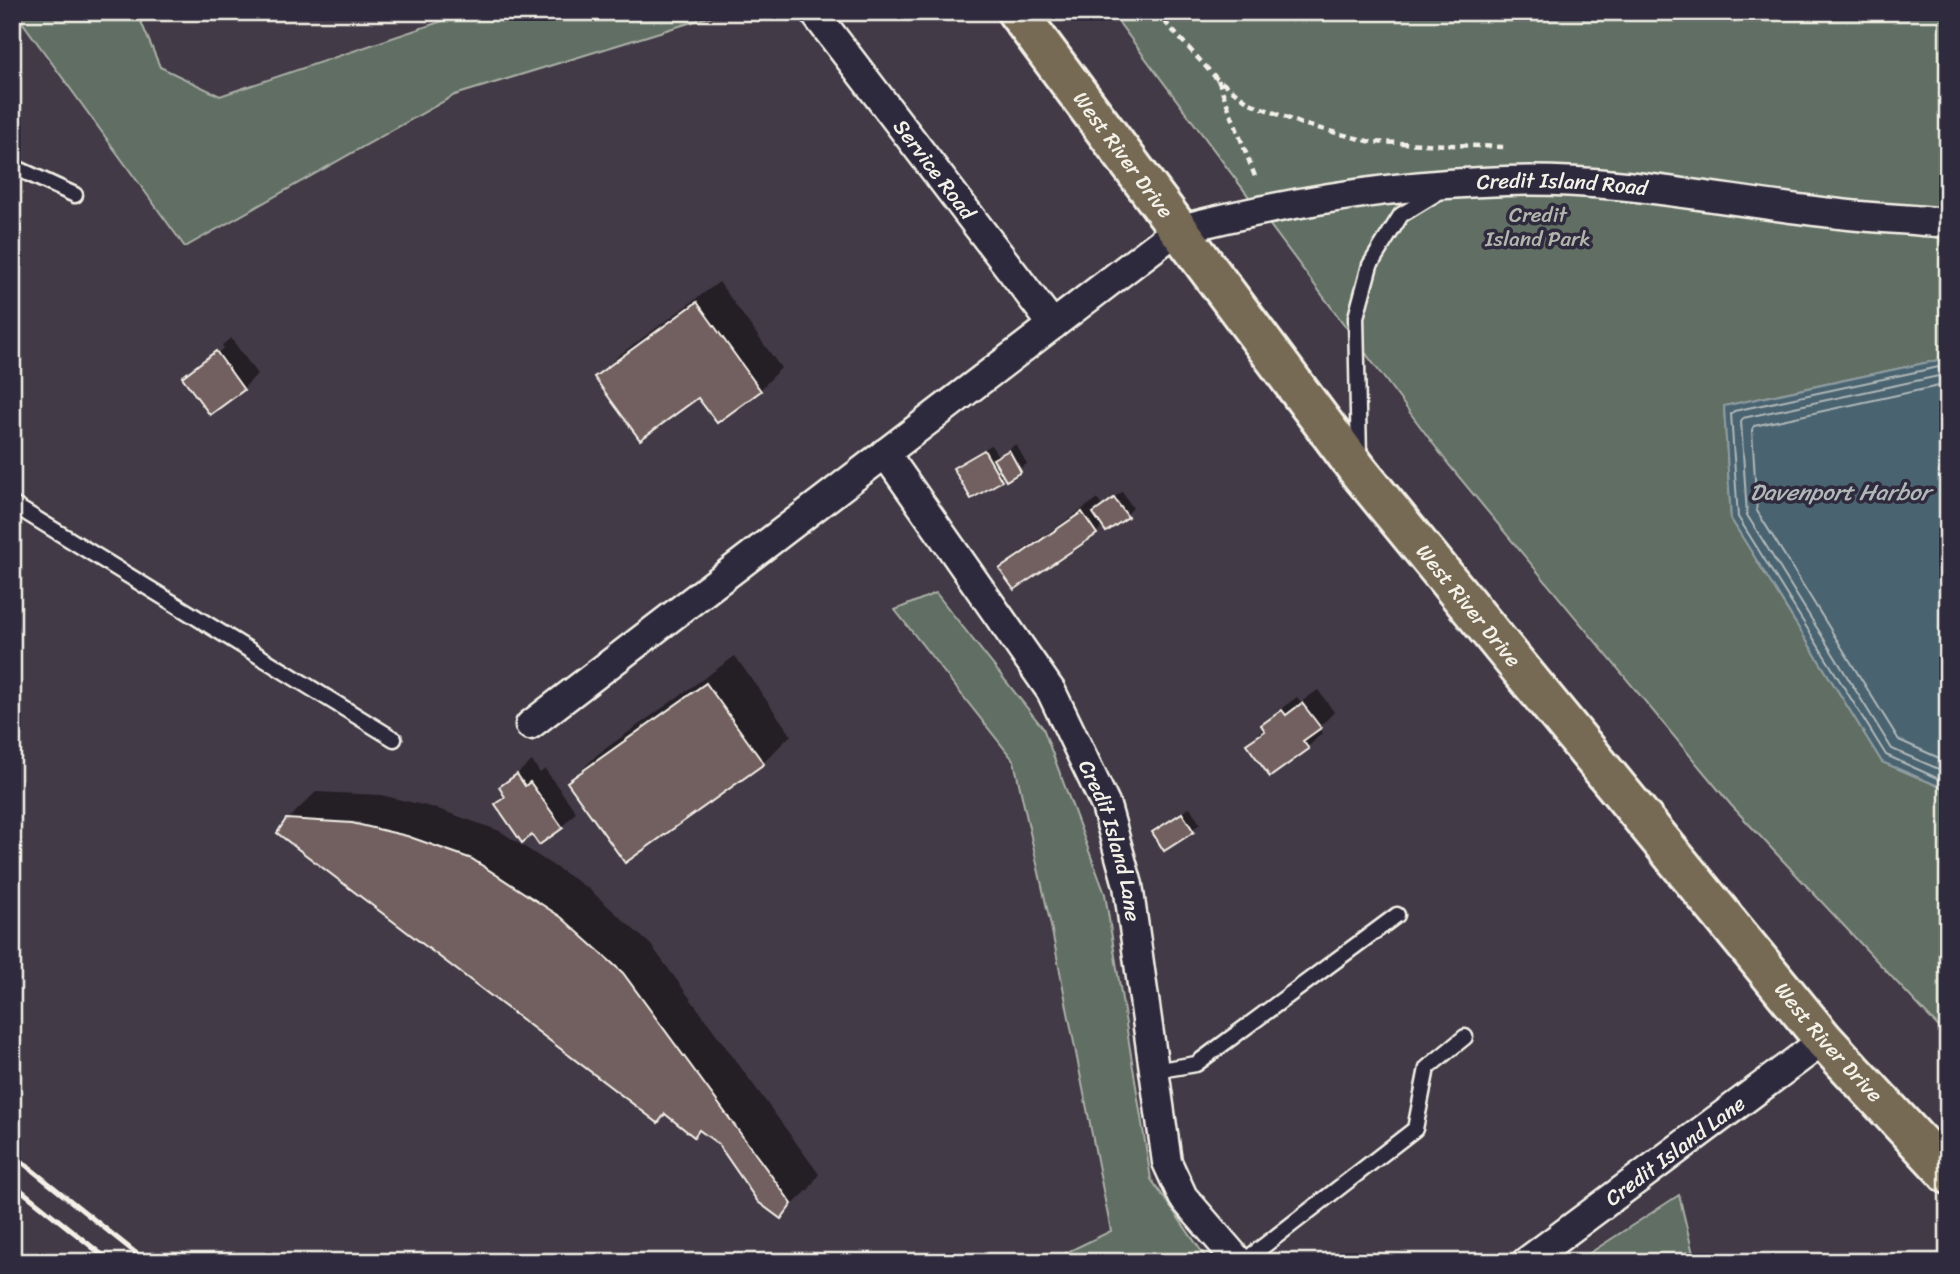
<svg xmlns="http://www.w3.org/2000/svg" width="1960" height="1274" font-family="Sriracha,sans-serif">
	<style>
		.green { fill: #616e64; stroke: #aab0a6; stroke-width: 2 }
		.water { fill: #4a6371; stroke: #8e9ca1; stroke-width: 2 }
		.shadow { fill: #0007; fill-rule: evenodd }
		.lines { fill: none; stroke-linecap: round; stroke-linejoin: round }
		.shore { stroke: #b0b8b8; stroke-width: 2 }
		.building { fill: #725e5f; stroke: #f4f1e8; stroke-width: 2 }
		.service-casing { stroke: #f4f1e8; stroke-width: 19 }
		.minor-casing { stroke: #f4f1e8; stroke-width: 33 }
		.primary-casing { stroke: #f4f1e8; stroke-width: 44 }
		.path { stroke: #f4f1e8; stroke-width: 4.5; stroke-dasharray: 7 5; stroke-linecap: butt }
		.service { stroke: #2f2a3d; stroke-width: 14 }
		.minor { stroke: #2f2a3d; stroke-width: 28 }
		.primary { stroke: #766a55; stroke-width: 38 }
		.rail { stroke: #f4f1e8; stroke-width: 5 }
		.labels { text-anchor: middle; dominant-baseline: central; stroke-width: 7; stroke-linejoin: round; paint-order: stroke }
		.street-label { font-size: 21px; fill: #f4f1e8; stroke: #2f2a3d }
		.park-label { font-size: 21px; fill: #b2b6ad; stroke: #2f2a3d }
		.water-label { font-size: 23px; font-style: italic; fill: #b0b8b8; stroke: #2f2a3d }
	</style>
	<rect width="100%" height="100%" fill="#433a47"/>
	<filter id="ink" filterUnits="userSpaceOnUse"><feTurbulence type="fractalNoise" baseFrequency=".0143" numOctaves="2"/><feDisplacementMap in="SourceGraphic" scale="14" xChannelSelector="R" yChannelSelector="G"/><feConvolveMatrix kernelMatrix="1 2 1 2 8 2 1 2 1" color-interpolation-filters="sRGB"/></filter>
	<g filter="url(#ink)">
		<g class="green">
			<path d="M15,12h122l23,55 60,29 249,-84h256l-270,83 -270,152z"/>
			<path d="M1111,12h837v346l-224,48 7,113 151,243 66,28v247l-217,-232 -282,-340z"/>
			<path d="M936,593l107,135 62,166 46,285 58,83h-162l64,-31 -60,-305 -37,-165 -119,-151z"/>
			<path d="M1679,1195l16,67h-119z"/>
		</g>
		<path class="water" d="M1948,358v432l-66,-28 -151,-243 -7,-113z"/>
		<g class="shadow">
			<path d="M719,282l62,86 -21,22 -61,5 -102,-18 21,-21z"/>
			<path d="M231,338l26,36 -14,15 -59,-12 13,-14v4l27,-19 -2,-3z"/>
			<path d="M1016,444l11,20 -26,16 -46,-11 36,-24 7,11z"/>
			<path d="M1122,492l11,16 -7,7 -23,10 -7,8 -94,36 14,-14 81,-56 5,7z"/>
			<path d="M735,656l56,79 -28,28 -194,19 29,-28z"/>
			<path d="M1318,690l16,22 -15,16 3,5 -14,14 -59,-3 29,-33 19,-14 4,5z"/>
			<path d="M532,761l8,12 5,-4 31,43 -14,15 -29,6 -36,-29 9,-9 -5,-8z"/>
			<path d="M316,792l65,3 54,13 65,23 89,58 62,56 168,229 -10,15 -29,28 -61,-74 -432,-323zM325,820l36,2 -1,3 -31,-2z"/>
			<path d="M1190,807l10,17 -36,25 -10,-17z"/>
		</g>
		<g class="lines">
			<g class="shore">
				<path d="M1948,365l-214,46 -3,3 7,103 148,238 62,28"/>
				<path d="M1948,374l-205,44 -2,3 6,94 145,234 56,24"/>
				<path d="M1948,384l-194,42 -2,4 5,81 142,229 49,22"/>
			</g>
		</g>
		<g class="building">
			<path d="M697,302l64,89 -44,32 -19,-25 -58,42 -46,-63z"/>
			<path d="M216,351l28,39 -34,25 -28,-38z"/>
			<path d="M984,450l18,31 -31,18 -18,-31z"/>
			<path d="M1009,450l12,22 -15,9 -13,-22z"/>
			<path d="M1114,498l14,19 -22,15 -13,-19z"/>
			<path d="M1082,512l15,22 -83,56 -15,-21z"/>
			<path d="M706,683l58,81 -139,99 -58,-81z"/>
			<path d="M1302,703l19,25 -18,13 6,8 -39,28 -24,-33 19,-13 -4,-6 21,-15 4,5z"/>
			<path d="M517,774l8,12 5,-4 33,46 -24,17 -7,-10 -10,8 -27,-39 10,-7 -6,-10z"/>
			<path d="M1182,813l12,19 -30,19 -12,-19z"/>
			<path d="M286,819l66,4 55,13 65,23 89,58 62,56 169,231 -11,15 -23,-17 -40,-58 -19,-14 -5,7 -29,-23 -7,9 -381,-290z"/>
		</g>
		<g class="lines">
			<defs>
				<g id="service">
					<path d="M12,166l63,29"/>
					<path d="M1359,458l-3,-141 14,-52 31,-50 41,-25"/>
					<path d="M12,504l382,235"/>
					<path d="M1154,1071l42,-7 201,-149"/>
					<path d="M1243,1262l172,-133 12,-61 38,-31"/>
				</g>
				<g id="minor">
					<path id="s1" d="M814,12l239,313"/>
					<path id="s2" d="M885,453l166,238 55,115 22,79 39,277 16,35 56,65"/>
					<path id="s3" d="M530,725l647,-495c105,-27 221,-46 329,-49 110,-4 217,20 326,32 38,5 77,6 116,10"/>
					<path id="s4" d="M1526,1262l298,-222"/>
				</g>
				<g id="primary">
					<path id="s5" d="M1017,12l343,461 464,567 124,134"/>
				</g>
			</defs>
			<use href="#service" class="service-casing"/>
			<use href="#minor" class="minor-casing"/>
			<use href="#primary" class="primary-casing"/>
			<g class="path">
				<path d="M1156,12l61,67 33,24 52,21 70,18 133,5"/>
				<path d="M1218,80l38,99"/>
			</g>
			<use href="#service" class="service"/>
			<use href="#minor" class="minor"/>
			<use href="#primary" class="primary"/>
			<g class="rail">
				<path d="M12,1154l135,108"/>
				<path d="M12,1183l99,79"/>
			</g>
		</g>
	</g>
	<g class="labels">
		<g class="street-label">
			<text stroke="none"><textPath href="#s5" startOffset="178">West River Drive</textPath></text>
			<text stroke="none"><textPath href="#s1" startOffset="198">Service Road</textPath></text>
			<text stroke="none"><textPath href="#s3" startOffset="1204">Credit Island Road</textPath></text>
			<text stroke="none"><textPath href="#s5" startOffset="746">West River Drive</textPath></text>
			<text stroke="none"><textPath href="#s2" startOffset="452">Credit Island Lane</textPath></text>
			<text stroke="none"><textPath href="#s5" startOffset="1312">West River Drive</textPath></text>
			<text stroke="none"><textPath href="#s4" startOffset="186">Credit Island Lane</textPath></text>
		</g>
		<g class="park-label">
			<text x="1538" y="215">Credit<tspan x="1538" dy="24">Island Park</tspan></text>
		</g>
		<g class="water-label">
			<text x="1840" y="492">Davenport Harbor</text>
		</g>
	</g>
	<rect width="1960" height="1274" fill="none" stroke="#2f2a3d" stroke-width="42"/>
	<rect x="21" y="21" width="1918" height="1232" fill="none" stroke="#f4f1e8" stroke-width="2.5" filter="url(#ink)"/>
</svg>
